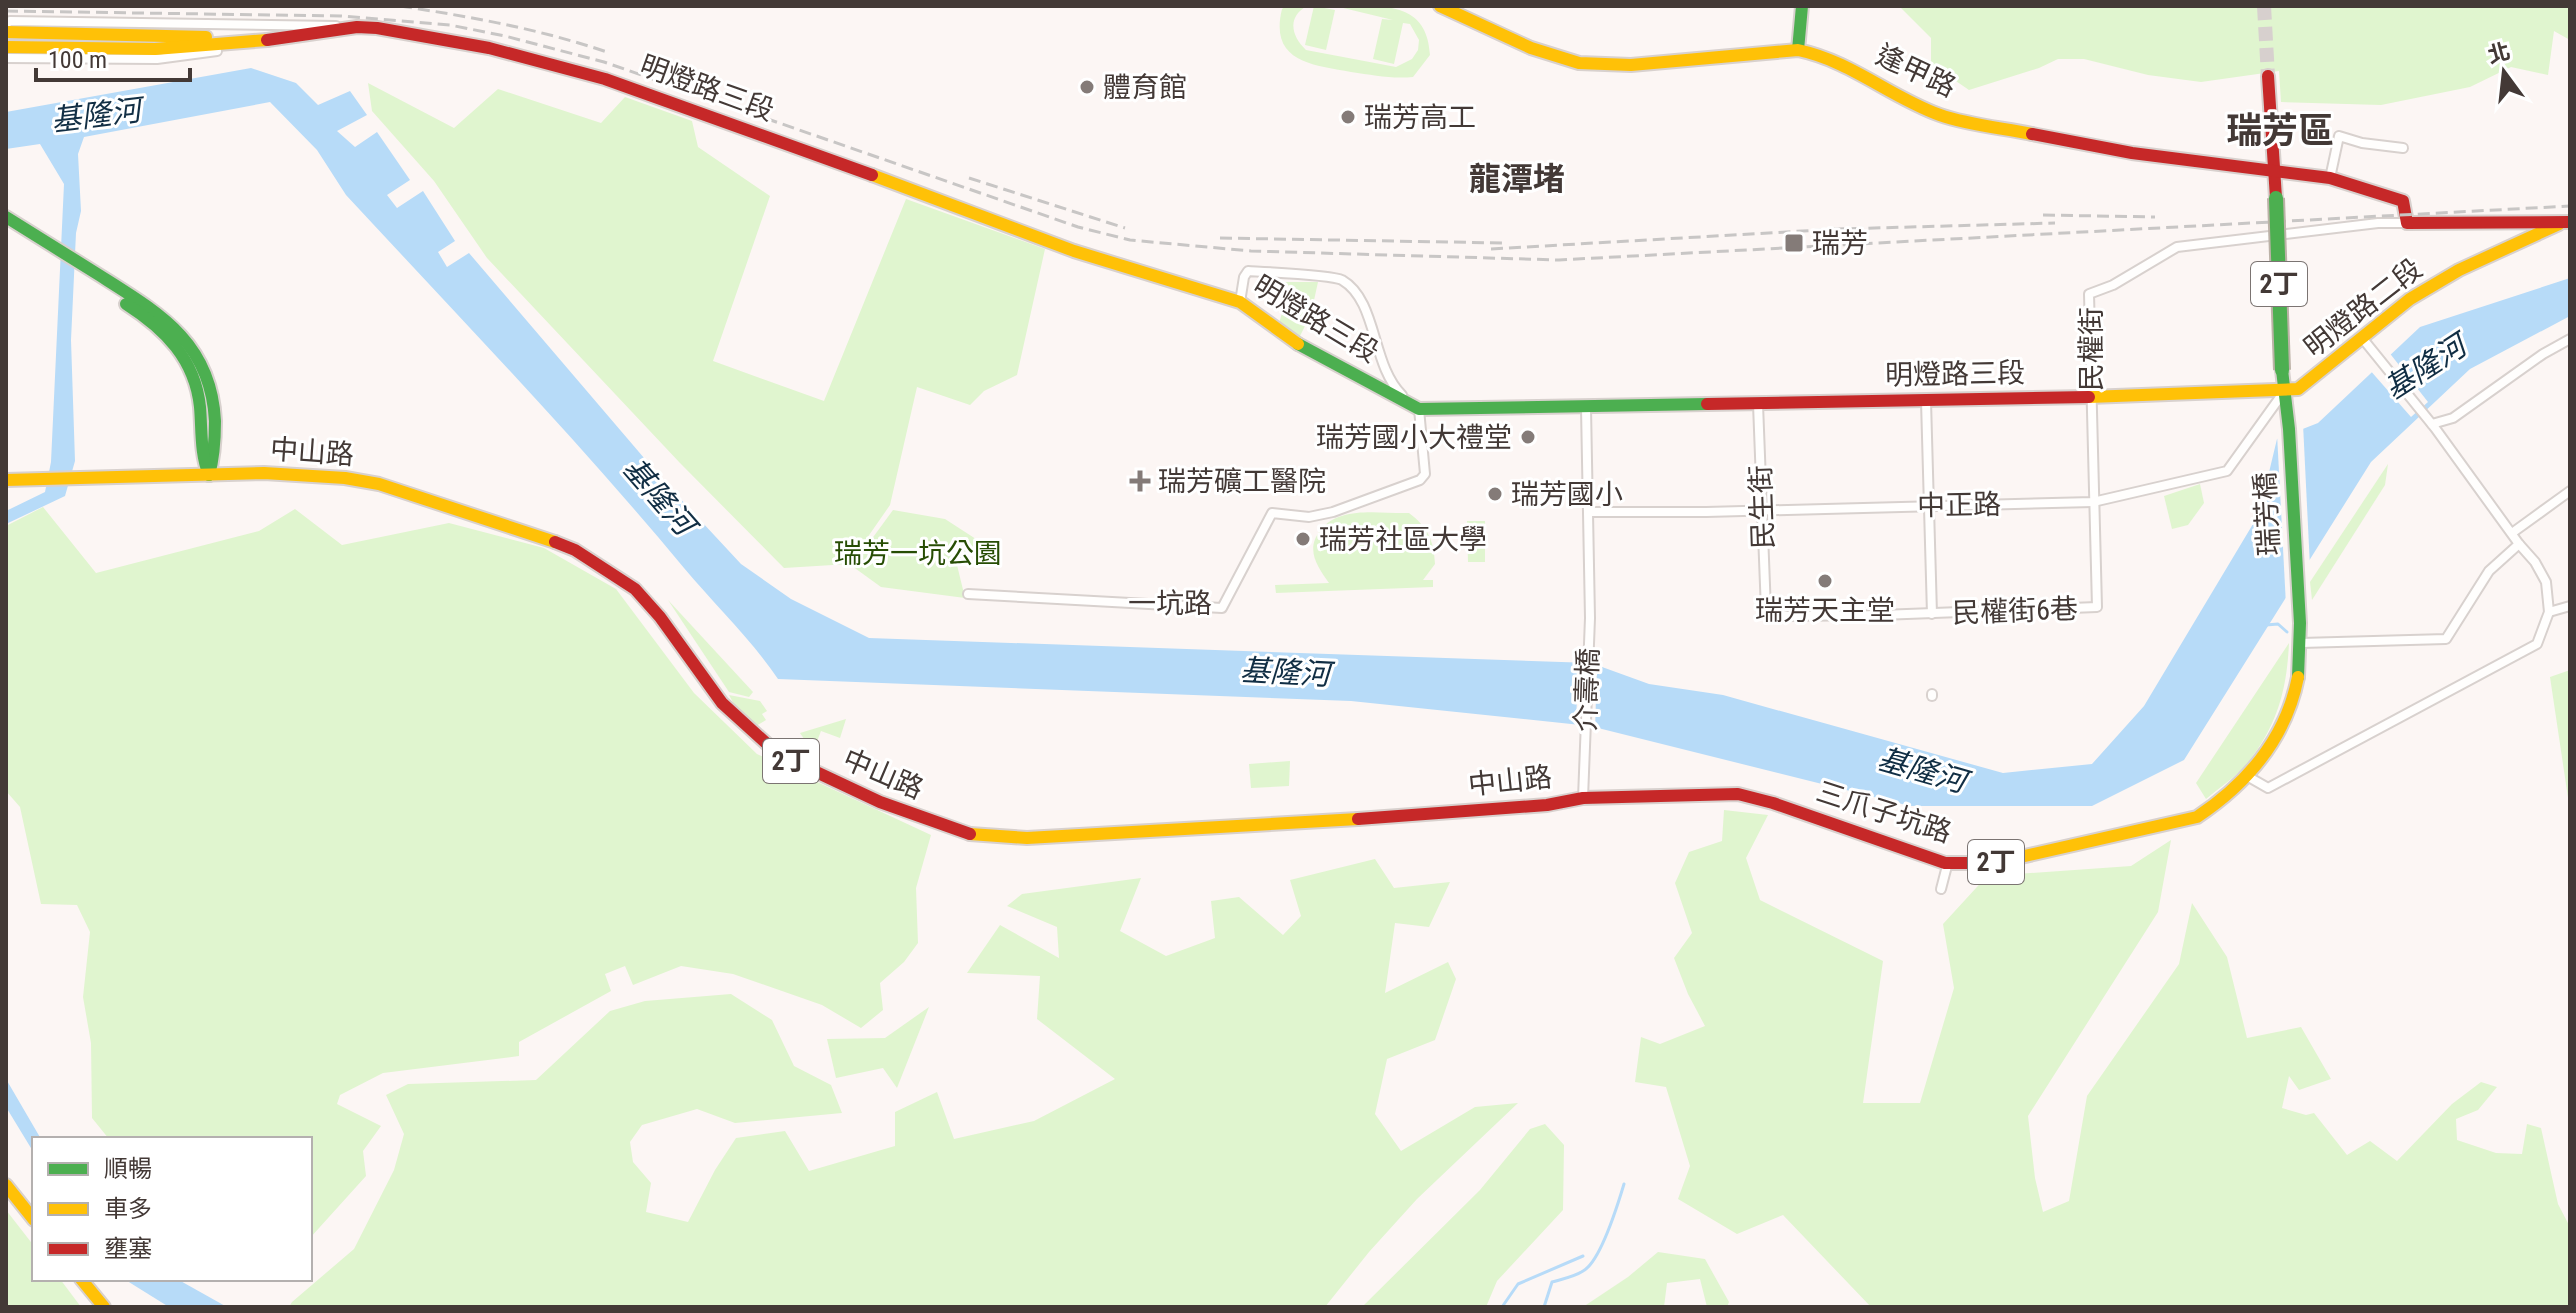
<svg xmlns="http://www.w3.org/2000/svg" width="2576" height="1313" font-family="'Roboto Condensed','Noto Sans TC',sans-serif">
	<style>
		.green { fill: #e0f5cf }
		.water { fill: #b7dbf8 }
		.pier { fill: #fcf6f4 }
		.lines { fill: none; stroke-linecap: round; stroke-linejoin: round }
		.stream { stroke: #b7dbf8; stroke-width: 3 }
		.primary-tunnel { stroke: #d7d0ce; stroke-width: 14; stroke-dasharray: 14 7; stroke-linecap: butt }
		.street-casing { stroke: #d8d1ce; stroke-width: 12 }
		.fast-casing { stroke: #d8d1ce; stroke-width: 16 }
		.slow-casing { stroke: #d8d1ce; stroke-width: 16 }
		.jam-casing { stroke: #d8d1ce; stroke-width: 16 }
		.street { stroke: #fffefd; stroke-width: 8 }
		.fast { stroke: #4caf50; stroke-width: 12 }
		.slow { stroke: #ffc107; stroke-width: 12 }
		.jam { stroke: #c62828; stroke-width: 12 }
		.rail { stroke: #c8c6c5; stroke-width: 3; stroke-dasharray: 12 6; stroke-linecap: butt }
		.fast-bridge-casing { stroke: #bcb2a7; stroke-width: 18; stroke-linecap: butt }
		.fast-bridge { stroke: #4caf50; stroke-width: 14 }
		.poi-dot { fill: #847b78; stroke: #fff; stroke-width: 3 }
		.labels { text-anchor: middle; dominant-baseline: central; stroke-width: 6; stroke-linejoin: round; paint-order: stroke }
		.shield { fill: #fff; stroke: #7b7472; stroke-width: 2 }
		.shield-label { font-size: 26px; font-weight: bold; fill: #433936 }
		.street-label { font-size: 28px; fill: #433936; stroke: #fff }
		.poi-label { font-size: 28px; fill: #433936; stroke: #fff; text-anchor: start }
		.park-label { font-size: 28px; fill: #274d04; stroke: #fff }
		.water-label { font-size: 30px; font-style: italic; fill: #112e44; stroke: #fff }
		.quarter-label { font-size: 32px; font-weight: bold; fill: #433936; stroke: #fff }
		.district-label { font-size: 36px; font-weight: bold; fill: #433936; stroke: #fff }
	</style>
	<rect width="100%" height="100%" fill="#fcf6f4"/>
	<g class="green">
		<path d="M1286,6h21c-20,11 -16,30 -1,44l90,17 16,-8 6,-9 1,-10 -9,-16 -7,-1 -9,41 -21,-5 9,-40 11,1 -58,-14c47,0 92,-6 95,49l-17,22c-22,2 -40,-2 -62,-5 -39,-7 -82,-10 -69,-63z"/>
		<path d="M1314,6l21,4 -9,40 -21,-5z"/>
		<path d="M1899,6h671v34l-16,-9 -6,44 -37,-8 -41,20 -89,18 -100,-3 -2,-31 -78,11 -53,-7 -64,-16h-26l-19,9 -70,22 -38,-26v-26z"/>
		<path d="M368,83l86,45 44,-39 103,34 24,-26 67,24 6,26 72,49 -57,165 111,40 82,-202 139,50 -28,126 -33,16 -14,14 -53,-18 -27,118 -41,59 -65,4 -104,-105 -193,-205 -53,-77 -62,-70z"/>
		<path d="M1285,282h33l-7,32 -12,24 -20,-15 4,-13 9,-3 -1,-21 -7,-2z"/>
		<path d="M2388,464l-3,21 -73,115 -2,-18z"/>
		<path d="M2200,484l4,19 -16,22 -16,4 -8,-33z"/>
		<path d="M43,507l53,66 163,-42 36,-22 47,36 107,-22 95,25 72,41 78,104 63,61 174,81 -15,53 2,55 -14,19 -24,21 3,27 -22,18 -39,-23 -89,-31 -52,-8 -48,19 -8,-19 -20,8 6,17 -92,51v14l-136,17 -43,22 -3,9 44,22 -18,25 3,25 -56,62v-99h-201l-17,-21 -1,-75 -8,-46 7,-65 -13,-27 -36,-1 -21,-97 -14,-16v-265z"/>
		<path d="M893,510l52,9 34,22 -22,24 8,33 -84,-11 -29,-21z"/>
		<path d="M1409,513c19,14 25,28 26,51l-12,16h10v7l-157,6 -1,-8 54,-2c-11,-16 -24,-33 -9,-52 19,-26 59,-17 89,-18z"/>
		<path d="M1467,521h18v41h-17z"/>
		<path d="M668,600l85,92 -4,5 -20,-5z"/>
		<path d="M2289,643c-2,45 -11,81 -40,118 -11,15 -29,26 -43,38l-10,-16z"/>
		<path d="M2570,670v141l-20,-134z"/>
		<path d="M729,695l31,6 7,10 -5,3 4,6 -10,6 -20,-18z"/>
		<path d="M846,719l-6,19 -19,-7 -8,21 -13,-19z"/>
		<path d="M1290,761l-1,25 -38,2 -2,-24z"/>
		<path d="M1724,810l44,5 -22,43 14,42 123,61 -20,142h57l34,-115 -11,-64 44,-48 144,-10 40,-26 -13,72 -130,204 7,62 8,34 26,-11 18,-105 92,-132 13,-61 35,54 20,81 54,-11 30,52 -32,11 -10,-14 -7,32 24,7 8,-2 33,42 23,-14 27,20 55,-57 29,-22 16,5 -19,23 -22,9 1,21 39,13 26,1 5,-30 14,4 17,76 12,23v80h-699l-88,-92 -46,19 -59,-35 12,-33 -24,-79 -31,-5 6,-45 19,7 45,-18 -17,-32 -14,-36 18,-25 -17,-50 14,-31 33,-11z"/>
		<path d="M1375,859l19,29 56,-6 -21,45 -34,-4 -10,70 63,-31 8,17 -21,61 -48,19 -12,55 26,37 74,-44 43,-4 -101,96 -48,53 -44,55h-1036l3,-5 62,-53 40,-79 10,-36 -18,-39 22,-11 128,-4 74,-69 35,-10 86,-7 41,26 22,46 37,19 11,28 -107,10 -38,-14 -55,16 -12,17 3,20 18,21 -5,29 42,10 27,-52 21,-32 49,-7 24,40 86,-25v-34l42,-20 17,47 80,-18 81,-42 -78,-60 3,-43 -73,-3 33,-48 59,33 -2,-31 -50,-21 15,-12 119,-16 -21,53 46,25 49,-18 -4,-37 28,-4 44,38 18,-19 -11,-36z"/>
		<path d="M929,1007l-32,81 -14,-20 -47,10 -9,-39 58,-1z"/>
		<path d="M1545,1124l19,21 -1,65 -66,71 -11,26h-124l118,-117 50,-61z"/>
		<path d="M6,1210l28,36v33h26l21,28h-75z"/>
		<path d="M1658,1252l47,7 24,43 -2,5h-20l-7,-28 -33,4 -3,24h-81l45,-30z"/>
	</g>
	<g class="water">
		<path d="M251,68l45,15 22,22 32,-14 17,24 -30,16 18,16 22,-15 33,48 -23,15 10,13 26,-17 32,50 -17,11 9,15 22,-14 193,226 79,85 50,35 78,39 722,25 58,21 74,11 280,78 89,-9 52,-58 115,-192 18,-75 41,-16 102,-96 150,-49v38l-100,53 -99,93 -187,298 -92,46h-182l-320,-80 -239,-25 -573,-22c-27,-40 -63,-74 -94,-111 -107,-129 -224,-250 -338,-373l-29,-45 -47,-48 -186,35 -6,17 3,57 -5,22 -5,107 4,121 -10,35 -59,28v-13l39,-19 6,-30 13,-278 -24,-40 -34,5v-37z"/>
		<path d="M6,1079l35,60h-7v14l-28,-46z"/>
		<path d="M124,1279h53l50,28h-58z"/>
	</g>
	<g class="pier">
		<path d="M2388,351l40,51 -17,15 -42,-48z"/>
		<path d="M2303,424l7,143 -24,38 -9,-171z"/>
		<path d="M1578,658l19,3 -2,71 -19,-3z"/>
	</g>
	<g class="lines">
		<g class="stream">
			<path d="M2266,625l12,-1 9,8"/>
			<path d="M1502,1307l16,-23 65,-28"/>
			<path d="M1544,1307l8,-25c10,-3 22,-5 31,-11 17,-9 35,-67 41,-87"/>
		</g>
		<path class="primary-tunnel" d="M2264,6l4,70"/>
		<defs>
			<g id="street">
				<path d="M6,24l4,-3 326,5"/>
				<path d="M6,58l151,1 60,-8"/>
				<path d="M2330,178l9,-42 23,7 41,5"/>
				<path d="M1240,302l4,-25 4,-6c17,1 84,4 94,9 36,21 29,85 60,115"/>
				<path d="M1926,401l6,213"/>
				<path d="M1758,404l8,207 21,5 93,-1 217,-8 -8,-313 24,-9 64,-38 201,-24h29"/>
				<path d="M2432,424l21,-6 90,-64 27,-15"/>
				<path d="M1588,512h118l387,-10 134,-31 56,-78"/>
				<path d="M2512,533l58,-42"/>
				<path d="M968,594l254,14 50,-95 37,4 24,-5 87,-32 5,-6 -6,-65 -4,-3"/>
				<path d="M2549,612l21,-6"/>
				<path d="M2301,643l145,-4 43,-68 30,-27"/>
				<path d="M1932,694v2"/>
				<path d="M2247,776l21,12 269,-144 12,-32 -3,-30 -11,-20 -16,-18 -84,-116 -72,-89"/>
				<path d="M1583,798l7,-180 -4,-210"/>
				<path d="M1941,889l7,-27"/>
			</g>
			<g id="fast">
				<path d="M1798,50l4,-44"/>
				<path d="M6,217c31,19 62,39 93,58 60,38 112,67 116,146 0,18 -1,36 -6,54"/>
				<path d="M126,304c39,25 69,55 74,103 2,23 0,46 9,68"/>
				<path d="M1298,344l121,65 288,-5"/>
				<path d="M2282,370l7,59 11,194 -2,54"/>
			</g>
			<g id="slow">
				<path d="M1440,6l91,42 48,15 52,2 167,-15c53,11 92,47 142,65 28,10 63,13 92,19"/>
				<path d="M6,32l200,5"/>
				<path d="M6,47l149,2 112,-9"/>
				<path d="M872,175l202,76 166,51 58,42"/>
				<path d="M2089,397l209,-8 112,-90 49,-29 100,-46"/>
				<path d="M6,480l258,-7 81,5 34,6 176,58"/>
				<path d="M970,834l57,4 331,-19"/>
				<path d="M1978,863h16l203,-46c51,-34 89,-79 101,-140"/>
				<path d="M6,1185l28,35"/>
				<path d="M81,1279l23,28"/>
			</g>
			<g id="jam">
				<path d="M267,40l90,-13 20,1 112,20 116,31 267,96"/>
				<path d="M2268,76l8,122"/>
				<path d="M2032,134l100,19 198,25 73,23 4,22 163,-1"/>
				<path d="M1707,404l382,-7"/>
				<path d="M555,542l20,8 60,39 25,28 62,86 56,51 102,48 90,32"/>
				<path d="M1358,819l189,-14 36,-7 155,-4 35,9 172,60h33"/>
			</g>
		</defs>
		<use href="#street" class="street-casing"/>
		<use href="#fast" class="fast-casing"/>
		<use href="#slow" class="slow-casing"/>
		<use href="#jam" class="jam-casing"/>
		<use href="#street" class="street"/>
		<use href="#fast" class="fast"/>
		<use href="#slow" class="slow"/>
		<use href="#jam" class="jam"/>
		<g class="rail">
			<path d="M400,6c72,11 140,23 210,47"/>
			<path d="M6,11l335,5 109,9 55,11 99,26 474,165 52,13 121,11 308,9 1011,-54"/>
			<path d="M969,178l156,50"/>
			<path d="M2043,215l112,2"/>
			<path d="M1220,238l284,5"/>
			<path d="M1491,249l346,-20 218,-6"/>
		</g>
		<defs>
			<path id="fast-bridge" d="M2276,198l6,172"/>
		</defs>
		<use href="#fast-bridge" class="fast-bridge-casing"/>
		<use href="#fast-bridge" class="fast-bridge"/>
	</g>
	<g class="poi-dot">
		<circle cx="1087" cy="87" r="8"/>
		<circle cx="1348" cy="117" r="8"/>
		<rect x="1784" y="233" width="20" height="20" rx="4"/>
		<circle cx="1528" cy="437" r="8"/>
		<path d="M1136 469h8v8h8v8h-8v8h-8v-8h-8v-8h8z"/>
		<circle cx="1495" cy="494" r="8"/>
		<circle cx="1303" cy="539" r="8"/>
		<circle cx="1825" cy="581" r="8"/>
	</g>
	<g class="labels">
		<g class="shield">
			<rect x="2251" y="262" width="56" height="44" rx="6"/>
			<rect x="763" y="739" width="56" height="44" rx="6"/>
			<rect x="1968" y="840" width="56" height="44" rx="6"/>
		</g>
		<g class="shield-label">
			<text x="2279" y="284">2丁</text>
			<text x="791" y="761">2丁</text>
			<text x="1996" y="862">2丁</text>
		</g>
		<g class="street-label">
			<text transform="translate(1916 71) rotate(25)">逢甲路</text>
			<text transform="translate(707 88) rotate(20)">明燈路三段</text>
			<text transform="translate(2363 308) rotate(-38)">明燈路二段</text>
			<text transform="translate(1316 319) rotate(31)">明燈路三段</text>
			<text transform="translate(2091 349) rotate(-90)">民權街</text>
			<text transform="translate(1955 374) rotate(-1)">明燈路三段</text>
			<text transform="translate(312 452) rotate(4)">中山路</text>
			<text transform="translate(1959 505) rotate(-1)">中正路</text>
			<text transform="translate(1762 507) rotate(-92)">民生街</text>
			<text transform="translate(2267 514) rotate(-93)">瑞芳橋</text>
			<text x="1170" y="603">一坑路</text>
			<text transform="translate(2015 611) rotate(-2)">民權街6巷</text>
			<text transform="translate(1587 690) rotate(-88)">介壽橋</text>
			<text transform="translate(883 774) rotate(23)">中山路</text>
			<text transform="translate(1510 781) rotate(-6)">中山路</text>
			<text transform="translate(1884 812) rotate(18)">三爪子坑路</text>
		</g>
		<g class="poi-label">
			<text x="1103" y="87">體育館</text>
			<text x="1364" y="117">瑞芳高工</text>
			<text x="1812" y="243">瑞芳</text>
			<text x="1512" y="437" text-anchor="end">瑞芳國小大禮堂</text>
			<text x="1158" y="481">瑞芳礦工醫院</text>
			<text x="1511" y="494">瑞芳國小</text>
			<text x="1319" y="539">瑞芳社區大學</text>
			<text x="1825" y="610" text-anchor="middle">瑞芳天主堂</text>
		</g>
		<g class="park-label">
			<text x="918" y="553">瑞芳一坑公園</text>
		</g>
		<g class="water-label">
			<text transform="translate(96 115) rotate(-7)">基隆河</text>
			<text transform="translate(2425 367) rotate(-33)">基隆河</text>
			<text transform="translate(659 496) rotate(49)">基隆河</text>
			<text transform="translate(1285 672) rotate(3)">基隆河</text>
			<text transform="translate(1922 770) rotate(16)">基隆河</text>
		</g>
		<g class="quarter-label">
			<text x="1517" y="179">龍潭堵</text>
		</g>
		<g class="district-label">
			<text x="2280" y="131">瑞芳區</text>
		</g>
	</g>
	<rect width="2576" height="1313" fill="none" stroke="#433936" stroke-width="16"/>
	<rect x="32" y="1137" width="280" height="144" fill="#ffffff" stroke="#b4b0af" stroke-width="2"/>
	<rect x="48" y="1163" width="40" height="12" fill="#4caf50" stroke="#b4b0af" stroke-width="2"/>
	<text x="104" y="1177" font-size="24" fill="#433936">順暢</text>
	<rect x="48" y="1203" width="40" height="12" fill="#ffc107" stroke="#b4b0af" stroke-width="2"/>
	<text x="104" y="1217" font-size="24" fill="#433936">車多</text>
	<rect x="48" y="1243" width="40" height="12" fill="#c62828" stroke="#b4b0af" stroke-width="2"/>
	<text x="104" y="1257" font-size="24" fill="#433936">壅塞</text>
	<g transform="translate(2504 72) rotate(345)" stroke="#ffffff" stroke-width="6" paint-order="stroke">
	<path d="M0-6L14 30L0 20L-14 30Z" fill="#433936"/>
	<text y="-12" font-size="22" font-weight="bold" text-anchor="middle" fill="#433936">北</text>
	</g>
	<path d="M36 68v12h154v-12" fill="none" stroke="#433936" stroke-width="4"/>
	<text x="48" y="68" font-size="24" fill="#433936" stroke="#ffffff" stroke-width="6" paint-order="stroke">100 m</text>
</svg>
